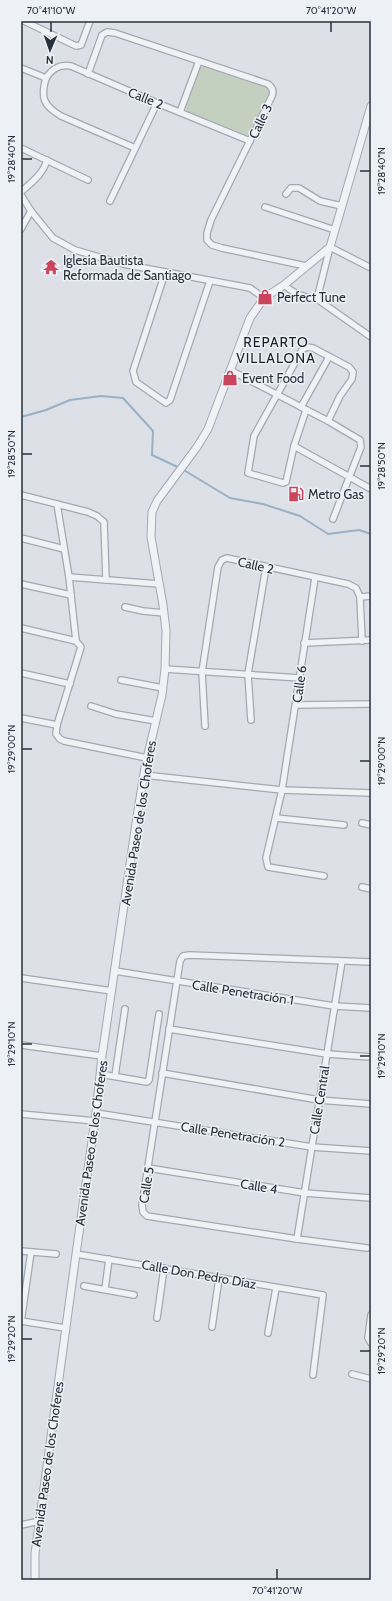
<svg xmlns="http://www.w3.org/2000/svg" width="392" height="1601" font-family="Cabin,sans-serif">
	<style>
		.green { fill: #c4d0bf }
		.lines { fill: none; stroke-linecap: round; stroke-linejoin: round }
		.stream { stroke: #99b0c6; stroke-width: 2 }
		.minor-casing { stroke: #a3a8b1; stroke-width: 8 }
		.tertiary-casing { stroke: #a3a8b1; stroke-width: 9 }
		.minor { stroke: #f0f2f5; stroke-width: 5.5 }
		.tertiary { stroke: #f0f2f5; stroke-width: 7 }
		.ticks { fill: none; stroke: #27303d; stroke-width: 1.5 }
		.labels { text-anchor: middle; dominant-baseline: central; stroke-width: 3; stroke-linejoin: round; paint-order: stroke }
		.street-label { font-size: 13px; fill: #27303d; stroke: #edf0f5 }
		.poi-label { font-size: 13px; fill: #27303d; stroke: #edf0f5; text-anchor: start }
		.neighbourhood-label { font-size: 14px; letter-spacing: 1px; fill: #19212e; stroke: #edf0f5 }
		.neatline { fill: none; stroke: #27303d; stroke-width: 1.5 }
		.ticks-label { font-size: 10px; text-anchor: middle; fill: #27303d }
	</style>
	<rect width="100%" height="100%" fill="#dde1e7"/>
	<path class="green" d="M203,66l63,19 3,4v4l-19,41 -3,1 -60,-24 -2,-6 15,-37z"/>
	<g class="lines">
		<path class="stream" d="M21,417l25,-7 24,-10 31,-4 22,2 30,33 -1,24 30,14 48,29 33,6 37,12 28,18 31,-4 12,4"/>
		<defs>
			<g id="minor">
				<path d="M24,21l52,25 5,-1 9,-24"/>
				<path d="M21,68l25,10c-6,20 -2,28 15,38l74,32"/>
				<path d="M88,74l14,-39 5,-3 8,1 153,51c4,3 6,7 4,12l-61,124 -4,13v7l5,5 10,3 84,18"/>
				<path d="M46,78c6,-9 13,-14 25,-12l86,37 93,38"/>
				<path d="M180,112l19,-51"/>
				<path d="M21,148l67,32"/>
				<path d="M21,192c11,-10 22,-18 26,-32"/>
				<path d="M286,194l5,-6h8l21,13 22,5"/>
				<path d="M21,195l10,16 22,27 22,12 48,14 127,24 14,10"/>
				<path d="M110,201l47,-98"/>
				<path d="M265,207l70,23"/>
				<path d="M21,229l10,-18"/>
				<path d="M371,268l-41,-21 -13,52 54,38"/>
				<path d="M165,273l-32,98 3,11 30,21 4,-3 40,-119"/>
				<path d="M284,285c10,9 20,13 33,14"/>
				<path d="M230,370l98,51 32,19 1,7 -28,72"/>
				<path d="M301,407l28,-50"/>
				<path d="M306,410l-12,36 -8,36 -3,1 -35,-10 6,-37 48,-86 5,-3 6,1 36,19 4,5 -1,7 -12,17 -12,25"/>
				<path d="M294,446l77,43"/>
				<path d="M21,495l67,17 9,4 7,6 2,58"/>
				<path d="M57,504l12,73 7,64"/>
				<path d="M21,538l43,11"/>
				<path d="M69,577l90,7"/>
				<path d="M315,578l-33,212 -16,68 2,9 56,9"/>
				<path d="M21,584l50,11"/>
				<path d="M360,597l11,-1"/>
				<path d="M125,607l18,4 21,2"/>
				<path d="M21,628l55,13 5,6 -24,78 -1,9 4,5 4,2 83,17"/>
				<path d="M304,643l67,-3"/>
				<path d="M165,669l135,9"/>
				<path d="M21,673l49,11"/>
				<path d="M121,680l42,8"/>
				<path d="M296,705l75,-1"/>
				<path d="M91,706l25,8 40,7"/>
				<path d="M21,718l36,7"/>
				<path d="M251,720l-3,-46 18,-107"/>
				<path d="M205,726l-3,-54 16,-105 4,-7 5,-2 121,26 8,4 4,9 2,44"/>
				<path d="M144,775l138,15 89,3"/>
				<path d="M276,818l68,7"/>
				<path d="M362,823l9,2"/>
				<path d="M362,887l9,2"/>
				<path d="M115,971l219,35 37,2"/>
				<path d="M21,978l91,13"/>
				<path d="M169,1029l158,25 44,3"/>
				<path d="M21,1045l81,11"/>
				<path d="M162,1073l157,27 52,4"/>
				<path d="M100,1074l47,8 2,-2 10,-66"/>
				<path d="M115,1076l10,-67"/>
				<path d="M96,1113l216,34 59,4"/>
				<path d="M21,1114l74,7"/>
				<path d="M148,1168l157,25 66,5"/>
				<path d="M297,1239l45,-278"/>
				<path d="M367,1248l-70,-9 -150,-23 -4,-4 -1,-7 38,-244 3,-5 6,-1 182,7"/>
				<path d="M21,1251l35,3"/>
				<path d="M76,1254l247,41 -10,80"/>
				<path d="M84,1286l50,9"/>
				<path d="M105,1289l4,-30"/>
				<path d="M371,1315l-3,23 3,5"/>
				<path d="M157,1318l7,-50"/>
				<path d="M21,1321l44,7"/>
				<path d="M21,1322l10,-70"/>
				<path d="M212,1327l7,-49"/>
				<path d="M268,1333l8,-45"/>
				<path d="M352,1374l19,5"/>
				<path d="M21,1525l19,-4"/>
			</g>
			<path id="tertiary" d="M35,1580v-26l41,-300 20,-141 6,-57 34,-233 9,-56 17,-72 3,-26 1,-38 -3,-26 -12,-68 1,-25 5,-11 40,-54 11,-18 42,-111 14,-20 20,-13 46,-38 41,-141"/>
		</defs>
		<use href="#minor" class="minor-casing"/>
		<use href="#tertiary" class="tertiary-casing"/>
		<use href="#minor" class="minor"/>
		<use href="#tertiary" class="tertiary"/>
	</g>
	<path class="ticks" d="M51,32v-10M331,32v-10M22,159h10M360,171h10M22,454h10M360,466h10M22,749h10M360,761h10M22,1044h10M360,1056h10M22,1339h10M360,1351h10M277,1579v-10"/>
	<defs>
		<symbol id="temple-bare" viewBox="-9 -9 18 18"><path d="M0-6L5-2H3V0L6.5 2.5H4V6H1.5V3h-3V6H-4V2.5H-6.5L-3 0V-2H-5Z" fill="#ca445c" stroke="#edf0f5" stroke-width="2.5" paint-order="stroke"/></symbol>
		<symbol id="shop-bare" viewBox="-9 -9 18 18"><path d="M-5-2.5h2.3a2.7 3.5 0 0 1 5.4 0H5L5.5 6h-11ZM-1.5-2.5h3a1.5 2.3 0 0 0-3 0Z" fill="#ca445c" stroke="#edf0f5" stroke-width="2.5" paint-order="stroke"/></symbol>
		<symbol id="fuel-bare" viewBox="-9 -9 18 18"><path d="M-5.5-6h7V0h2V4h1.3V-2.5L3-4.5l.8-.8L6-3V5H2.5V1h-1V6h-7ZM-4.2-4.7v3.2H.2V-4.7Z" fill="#ca445c" stroke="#edf0f5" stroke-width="2.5" paint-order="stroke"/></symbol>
	</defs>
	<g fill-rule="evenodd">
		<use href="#temple-bare" x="40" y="256" width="22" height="22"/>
		<use href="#shop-bare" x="254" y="286" width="22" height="22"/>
		<use href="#shop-bare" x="219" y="367" width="22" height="22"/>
		<use href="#fuel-bare" x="285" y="483" width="22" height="22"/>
	</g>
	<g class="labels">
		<g class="street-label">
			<text transform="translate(146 98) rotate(22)">Calle 2</text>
			<text transform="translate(260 121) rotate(-64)">Calle 3</text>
			<text transform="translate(256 565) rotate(13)">Calle 2</text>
			<text transform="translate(299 684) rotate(-82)">Calle 6</text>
			<text transform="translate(138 823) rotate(-81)">Avenida Paseo de los Choferes</text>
			<text transform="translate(243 992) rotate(9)">Calle Penetración 1</text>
			<text transform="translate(319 1100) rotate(-81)">Calle Central</text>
			<text transform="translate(233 1134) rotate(9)">Calle Penetración 2</text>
			<text transform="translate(91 1143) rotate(-82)">Avenida Paseo de los Choferes</text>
			<text transform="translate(146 1185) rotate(-81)">Calle 5</text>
			<text transform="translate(259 1186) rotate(9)">Calle 4</text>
			<text transform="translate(199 1274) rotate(10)">Calle Don Pedro Díaz</text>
			<text transform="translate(47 1464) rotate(-82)">Avenida Paseo de los Choferes</text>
		</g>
		<g class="poi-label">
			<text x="63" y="260">Iglesia Bautista<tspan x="63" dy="15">Reformada de Santiago</tspan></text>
			<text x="277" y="297">Perfect Tune</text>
			<text x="242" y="378">Event Food</text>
			<text x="308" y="494">Metro Gas</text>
		</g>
		<g class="neighbourhood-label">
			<text x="276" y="342">REPARTO<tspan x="276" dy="16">VILLALONA</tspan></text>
		</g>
	</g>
	<rect width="392" height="1601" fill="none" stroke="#edf0f5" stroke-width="44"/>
	<g transform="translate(50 50) rotate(182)" stroke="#edf0f5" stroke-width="3" paint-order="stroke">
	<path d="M0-3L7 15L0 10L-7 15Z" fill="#27303d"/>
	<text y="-6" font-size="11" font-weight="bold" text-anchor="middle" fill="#27303d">N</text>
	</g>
	<rect x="22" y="22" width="348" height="1557" class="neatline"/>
	<g class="ticks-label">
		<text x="51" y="14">70°41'10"W</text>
		<text x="331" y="14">70°41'20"W</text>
		<text transform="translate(11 159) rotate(-90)" y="4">19°28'40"N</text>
		<text transform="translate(381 171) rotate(-90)" y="4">19°28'40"N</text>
		<text transform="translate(11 454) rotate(-90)" y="4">19°28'50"N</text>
		<text transform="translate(381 466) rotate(-90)" y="4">19°28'50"N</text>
		<text transform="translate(11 749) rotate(-90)" y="4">19°29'00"N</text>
		<text transform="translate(381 761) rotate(-90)" y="4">19°29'00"N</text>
		<text transform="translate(11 1044) rotate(-90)" y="4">19°29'10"N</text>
		<text transform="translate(381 1056) rotate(-90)" y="4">19°29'10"N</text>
		<text transform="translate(11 1339) rotate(-90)" y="4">19°29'20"N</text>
		<text transform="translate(381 1351) rotate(-90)" y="4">19°29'20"N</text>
		<text x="277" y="1594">70°41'20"W</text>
	</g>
</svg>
